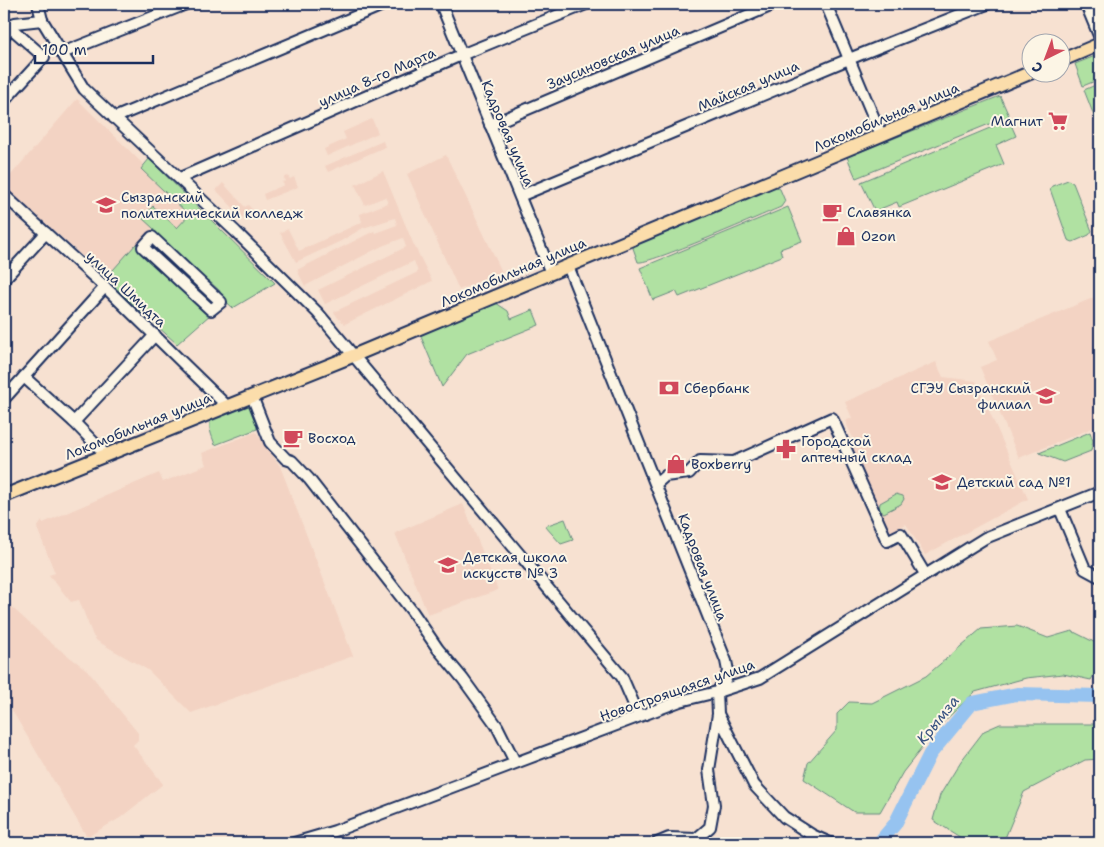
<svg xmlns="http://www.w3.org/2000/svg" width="1104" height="847" font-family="'Shantell Sans',sans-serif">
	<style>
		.built { fill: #f3d3c3 }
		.green { fill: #b0e1a2; stroke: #668880 }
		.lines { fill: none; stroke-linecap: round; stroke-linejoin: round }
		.river { stroke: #96c3f0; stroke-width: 14 }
		.minor-casing { stroke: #1b2f5e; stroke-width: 14 }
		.major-casing { stroke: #1b2f5e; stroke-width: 16 }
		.minor { stroke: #fcf5e5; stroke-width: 10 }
		.major { stroke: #fbddab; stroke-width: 12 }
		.labels { text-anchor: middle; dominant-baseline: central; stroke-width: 4; stroke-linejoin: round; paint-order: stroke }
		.street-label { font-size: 14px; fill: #1b2f5e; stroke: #fcf5e5 }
		.poi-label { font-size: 14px; fill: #1b2f5e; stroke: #fcf5e5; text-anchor: start }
		.water-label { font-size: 15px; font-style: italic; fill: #3a5482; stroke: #fcf5e5 }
	</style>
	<rect width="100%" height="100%" fill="#f7e1d1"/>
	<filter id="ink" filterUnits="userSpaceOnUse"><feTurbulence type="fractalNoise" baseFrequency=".02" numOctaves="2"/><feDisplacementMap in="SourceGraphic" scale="10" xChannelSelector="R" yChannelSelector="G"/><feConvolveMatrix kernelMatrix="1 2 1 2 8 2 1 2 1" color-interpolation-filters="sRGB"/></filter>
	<g filter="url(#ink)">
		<g class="built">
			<path d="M77,99l128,126 -70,78 -131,-117v-3z"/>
			<path d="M372,119l6,14 -51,23 -3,-7 22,-10 -3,-7z"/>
			<path d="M383,141l2,6 -57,25 -3,-6z"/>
			<path d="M446,155l56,117 -43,18 -52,-116z"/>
			<path d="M383,171l30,72 19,38 -87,43 -7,-6 -4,-6 84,-40 -4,-11 -89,43 -7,-14 88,-43 -3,-9 -21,8 -77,40 -8,-16 77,-39 1,2 22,-8 -2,-7 -32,10 -22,13 -45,21 -16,-29 8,-4 11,22 63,-29 -2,-8 28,-11 -3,-6 -20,8 -10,-20z"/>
			<path d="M288,176l2,3 4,-2 4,10 -33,13 -2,-6 21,-9 -2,-3 3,-1 -1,-4z"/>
			<path d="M223,183l22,24 3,-2 5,5 -9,9 -28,-29z"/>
			<path d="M1100,295v130l-81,33 -39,-91 17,-7 -8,-19z"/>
			<path d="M936,362l7,15 33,4 52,118 -103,56 -19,-31 -19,11 -41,-94 7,-3 -8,-17 7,-3 -7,-16z"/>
			<path d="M256,432l24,34 73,190 -162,57 -43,-43 -51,-29 -4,-5 -14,-36 -8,2 -22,-27 6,-2 -18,-45 5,-7 1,2 116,-50 4,9 43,-17 -4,-12z"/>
			<path d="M463,504l35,86 -70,25 -33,-82z"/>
			<path d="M5,601l46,42 36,27 51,63v7l-5,5 30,39 -43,34 -33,19 -83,-140v-95z"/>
		</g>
		<g class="green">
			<path d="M1100,54v25l-17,7 -8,-22z"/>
			<path d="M1100,83v42l-2,1 -14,-36z"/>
			<path d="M1000,96l9,20 -153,62 -9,-21z"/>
			<path d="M1009,120l7,16 -20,9 8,19 -105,43 -2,-5 -22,9 -14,-29z"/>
			<path d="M149,159l126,124 -42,25 -14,-13 1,-4 -11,-10h-5l-53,-48 3,-4 -12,-11 11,-12 24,22 12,-13 -48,-46z"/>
			<path d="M1068,180l5,3 19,48 -3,4 -16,7 -5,-2 -18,-51 2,-3z"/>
			<path d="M775,186l5,3 5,12 -4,6c-19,8 -133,58 -143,55l-5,-14 3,-5z"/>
			<path d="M788,207l14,34 -22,8 2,7 -103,41 -3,-6 -23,9 -13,-32z"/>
			<path d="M136,244l56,52v5l10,9h5l4,4 -34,30 -72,-65z"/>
			<path d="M493,301l15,10 3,8 22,-9 6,15 -72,29 -25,33 -23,-55z"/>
			<path d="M248,402c5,7 10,17 9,27l-42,16c-3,-10 -9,-19 -2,-29z"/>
			<path d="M1090,432l3,9 -2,10 -28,11 -24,-9z"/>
			<path d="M896,494l7,2 1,3 -3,5 -17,9 -5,-3 1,-7z"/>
			<path d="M565,519l8,21 -12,4 -16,-18z"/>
			<path d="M1017,626l31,12 24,-7 28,14v19l-9,16 -28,-6 -37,4 -51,14 -35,33 -37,47 -23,40h-26l-50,-33 4,-16 29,-33v-16l12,-12 23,1 54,-27 55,-47z"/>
			<path d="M1000,724h100v35l-15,1 -61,32 -21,51h-34l-36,-23 7,-25 21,-34 23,-30z"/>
		</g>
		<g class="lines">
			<path class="river" d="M879,843l16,-19 35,-70 42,-51 45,-9 83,2"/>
			<defs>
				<g id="minor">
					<path d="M38,4l4,16 42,69 152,143 82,81 304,364 17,39"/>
					<path d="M441,4l110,269"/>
					<path d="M826,4l55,131"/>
					<path d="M1086,4l14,34"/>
					<path d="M4,36l11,-13 27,-3"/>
					<path d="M62,53l124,-49"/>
					<path d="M4,101l40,-44 -33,-29"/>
					<path d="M114,118l271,-114"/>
					<path d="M490,125l285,-121"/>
					<path d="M180,178l281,-123 125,-51"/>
					<path d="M4,195l101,92 122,119"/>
					<path d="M520,196l329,-137 138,-55"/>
					<path d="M152,237l69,65 -10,8 -68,-63z"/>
					<path d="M568,266l158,395 2,10 -2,8 -9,13 1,22 36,71 30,32 28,18 18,8"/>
					<path d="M4,279l42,-46"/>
					<path d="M24,377l50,45 32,33"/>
					<path d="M252,396l18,46 16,17 6,2 17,18 103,132 26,38 25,30 34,47 18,36"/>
					<path d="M4,399l101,-112"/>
					<path d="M74,422l81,-87"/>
					<path d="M656,484l9,-8 24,-3 11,-12 34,1 98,-44 55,123 14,-7 24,40"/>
					<path d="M1060,509l25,60 13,7 2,-1"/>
					<path d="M294,843l41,-12 345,-130 37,-9 43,-14 225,-140 115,-46"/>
					<path d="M657,843l12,-5 27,1 14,-12 4,-22 -5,-35 9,-56"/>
				</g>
				<g id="major">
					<path d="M1062,60l38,-16"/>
					<path d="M4,496l351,-141 677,-283"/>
				</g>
			</defs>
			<use href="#minor" class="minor-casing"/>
			<use href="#major" class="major-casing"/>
			<use href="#minor" class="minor"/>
			<use href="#major" class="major"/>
		</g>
	</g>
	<defs>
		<symbol id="supermarket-bare" viewBox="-9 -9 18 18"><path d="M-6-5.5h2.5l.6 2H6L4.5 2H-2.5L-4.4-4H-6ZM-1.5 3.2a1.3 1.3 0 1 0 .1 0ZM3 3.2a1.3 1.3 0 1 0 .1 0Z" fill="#d1495b" stroke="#fcf5e5" stroke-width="2.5" paint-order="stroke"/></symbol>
		<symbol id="university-bare" viewBox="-9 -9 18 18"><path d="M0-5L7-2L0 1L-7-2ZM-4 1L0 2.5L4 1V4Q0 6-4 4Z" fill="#d1495b" stroke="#fcf5e5" stroke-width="2.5" paint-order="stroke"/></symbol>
		<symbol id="cafe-bare" viewBox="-9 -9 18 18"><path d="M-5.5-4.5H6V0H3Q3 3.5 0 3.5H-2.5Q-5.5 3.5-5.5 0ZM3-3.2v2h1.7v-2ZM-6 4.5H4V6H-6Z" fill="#d1495b" stroke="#fcf5e5" stroke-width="2.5" paint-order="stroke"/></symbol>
		<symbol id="shop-bare" viewBox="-9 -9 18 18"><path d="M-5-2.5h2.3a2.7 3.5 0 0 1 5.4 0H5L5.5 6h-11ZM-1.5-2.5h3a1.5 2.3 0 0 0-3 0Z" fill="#d1495b" stroke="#fcf5e5" stroke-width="2.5" paint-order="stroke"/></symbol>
		<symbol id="bank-bare" viewBox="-9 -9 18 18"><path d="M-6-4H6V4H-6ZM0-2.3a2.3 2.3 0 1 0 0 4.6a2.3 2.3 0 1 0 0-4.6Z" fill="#d1495b" stroke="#fcf5e5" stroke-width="2.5" paint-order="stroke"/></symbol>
		<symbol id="pharmacy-bare" viewBox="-9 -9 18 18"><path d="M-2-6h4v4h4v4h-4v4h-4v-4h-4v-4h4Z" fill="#d1495b" stroke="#fcf5e5" stroke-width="2.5" paint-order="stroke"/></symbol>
		<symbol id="school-bare" viewBox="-9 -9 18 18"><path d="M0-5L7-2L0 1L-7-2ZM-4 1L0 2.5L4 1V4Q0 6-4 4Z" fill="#d1495b" stroke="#fcf5e5" stroke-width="2.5" paint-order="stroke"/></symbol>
	</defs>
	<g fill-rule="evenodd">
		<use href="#supermarket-bare" x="1044" y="107" width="28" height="28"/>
		<use href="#university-bare" x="92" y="191" width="28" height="28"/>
		<use href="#cafe-bare" x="818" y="198" width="28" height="28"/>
		<use href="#shop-bare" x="832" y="222" width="28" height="28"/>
		<use href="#bank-bare" x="655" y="374" width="28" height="28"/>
		<use href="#university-bare" x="1032" y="382" width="28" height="28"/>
		<use href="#cafe-bare" x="279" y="424" width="28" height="28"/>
		<use href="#pharmacy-bare" x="772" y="435" width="28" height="28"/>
		<use href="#shop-bare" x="662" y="450" width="28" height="28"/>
		<use href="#school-bare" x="928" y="468" width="28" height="28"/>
		<use href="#school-bare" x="434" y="551" width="28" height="28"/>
	</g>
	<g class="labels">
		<g class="street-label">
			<text transform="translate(613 57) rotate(-23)">Заусиновская улица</text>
			<text transform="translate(377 77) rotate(-24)">улица 8-го Марта</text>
			<text transform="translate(748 86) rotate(-23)">Майская улица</text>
			<text transform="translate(886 117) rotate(-23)">Локомобильная улица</text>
			<text transform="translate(508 133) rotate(67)">Кадровая улица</text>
			<text transform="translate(513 272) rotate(-23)">Локомобильная улица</text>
			<text transform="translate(126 289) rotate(43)">улица Шмидта</text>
			<text transform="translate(138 426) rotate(-22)">Локомобильная улица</text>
			<text transform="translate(703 567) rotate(69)">Кадровая улица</text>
			<text transform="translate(677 690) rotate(-19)">Новостроящаяся улица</text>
		</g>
		<g class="poi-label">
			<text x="1043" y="121" text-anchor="end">Магнит</text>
			<text x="121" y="197">Сызранский<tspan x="121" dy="16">политехнический колледж</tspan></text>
			<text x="847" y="212">Славянка</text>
			<text x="861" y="236">Ozon</text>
			<text x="684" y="388">Сбербанк</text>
			<text x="1031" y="388" text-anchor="end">СГЭУ Сызранский<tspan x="1031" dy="16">филиал</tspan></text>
			<text x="308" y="438">Восход</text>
			<text x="801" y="441">Городской<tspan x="801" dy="16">аптечный склад</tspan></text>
			<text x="691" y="464">Boxberry</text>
			<text x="957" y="482">Детский сад №1</text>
			<text x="463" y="557">Детская школа<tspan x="463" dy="16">искусств № 3</tspan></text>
		</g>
		<g class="water-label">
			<text transform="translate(938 720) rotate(-51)">Крымза</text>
		</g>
	</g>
	<rect width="1104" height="847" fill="none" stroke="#fcf5e5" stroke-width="20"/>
	<rect x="10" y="10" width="1084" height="827" fill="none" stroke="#1b2f5e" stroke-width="2" filter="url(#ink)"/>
	<g transform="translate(1046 58) rotate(222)"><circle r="24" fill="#fcf5e5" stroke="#a2a6af"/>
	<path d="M0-4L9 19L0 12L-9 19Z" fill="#d1495b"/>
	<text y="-8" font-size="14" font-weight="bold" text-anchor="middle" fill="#1b2f5e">С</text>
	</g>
	<path d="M35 55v8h118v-8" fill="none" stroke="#1b2f5e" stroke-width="2.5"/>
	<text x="42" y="55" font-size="15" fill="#1b2f5e" stroke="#fcf5e5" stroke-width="4" paint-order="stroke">100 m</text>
</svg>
